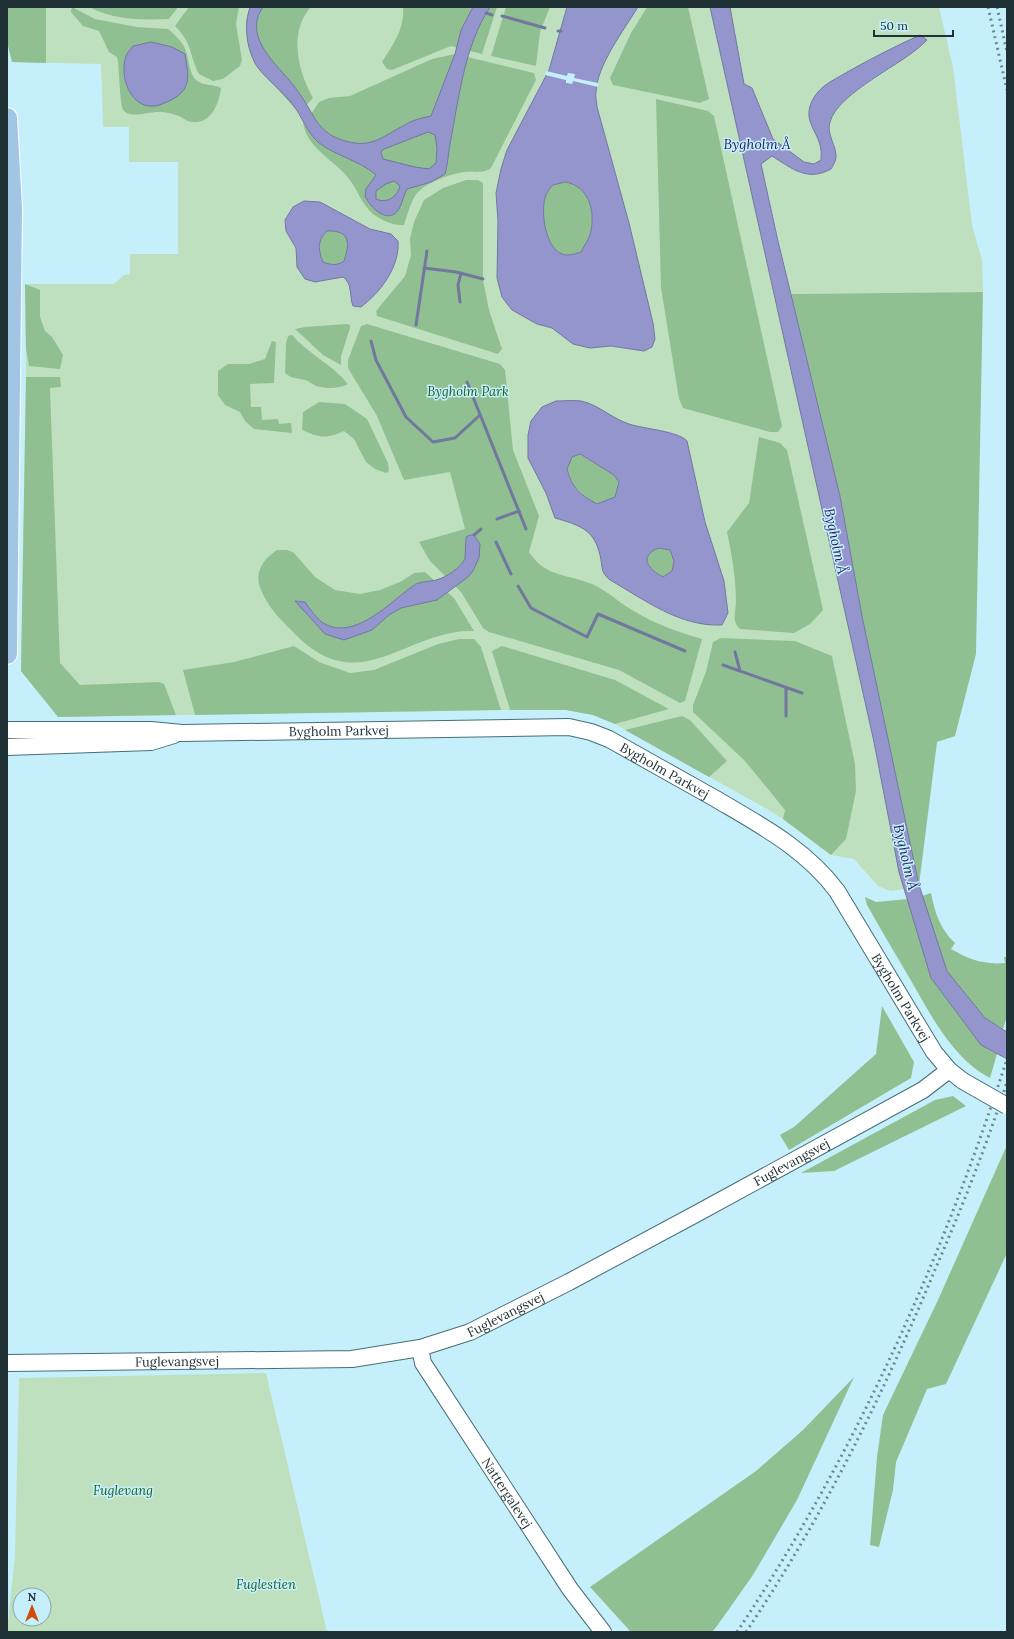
<svg xmlns="http://www.w3.org/2000/svg" width="1014" height="1639" font-family="Lora,serif">
	<style>
		.green { fill: #bfe0bf; fill-rule: evenodd }
		.forest { fill: #90c091; fill-rule: evenodd }
		.water { fill: #9595ce; stroke: #7277a0; fill-rule: evenodd }
		.pier { fill: #c5f0fb }
		.lines { fill: none; stroke-linecap: round; stroke-linejoin: round }
		.stream { stroke: #7277a0; stroke-width: 3 }
		.minor-casing { stroke: #476e77; stroke-width: 18 }
		.major-casing { stroke: #fff; stroke-width: 22 }
		.minor { stroke: #fff; stroke-width: 16 }
		.major { stroke: #a2c5e6; stroke-width: 20 }
		.rail { stroke: #6c8991; stroke-width: 3; stroke-dasharray: 2 4; stroke-linecap: butt }
		.minor-bridge-casing { stroke: #476e77; stroke-width: 18; stroke-linecap: butt }
		.minor-bridge { stroke: #fff; stroke-width: 16 }
		.labels { text-anchor: middle; dominant-baseline: central; stroke-width: 3; stroke-linejoin: round; paint-order: stroke }
		.park-label { font-size: 13px; font-style: italic; fill: #1d5f24; stroke: #c5f0fb }
		.street-label { font-size: 13px; fill: #203135; stroke: #c5f0fb }
		.water-label { font-size: 14px; font-style: italic; fill: #281f62; stroke: #c5f0fb }
	</style>
	<rect width="100%" height="100%" fill="#c5f0fb"/>
	<g class="green">
		<path d="M7,7h703l164,735 25,129 6,18 -15,2 -12,-5 -24,-27 -23,-4 -48,-36 -18,-11 -150,-84 -22,-9 -27,-5h-65l-443,7 -37,-46 5,-294 -1,-93h89l10,-9 6,-1v-20h48v-92h-49v-35h-26l-2,-63 -89,-2z"/>
		<path d="M730,7h209l14,60 19,158 10,35 1,32 -192,2 -30,-131 11,-7 28,17 13,2 21,-32c-3,-6 -6,-13 -4,-21 5,-22 47,-43 64,-56 10,-7 18,-22 26,-31l-46,22 -51,30 -12,38c7,12 12,20 10,35l-7,4 -10,-2 -31,-23 -21,-51 -8,-4z"/>
		<path d="M266,1373l61,259h-320l8,-77 4,-177zM20,1595h24v24h-24z"/>
	</g>
	<g class="forest">
		<path d="M7,7h39v56l-34,-1 -5,-20z"/>
		<path d="M72,7l23,12 42,8 31,2c7,6 15,13 18,22 3,9 3,23 11,30 8,5 16,3 24,7 -2,15 -9,36 -29,34 -4,0 -9,-4 -13,-6 -6,-2 -13,-4 -19,-4 -10,-1 -28,7 -36,-1 -5,-5 -4,-43 -7,-54l-8,-5 -10,-21 -16,-5 -12,-14zM151,42l9,3 22,49z"/>
		<path d="M89,7h89l-9,12c-28,1 -55,1 -80,-12z"/>
		<path d="M189,7h50l-3,17 6,36 -2,6 -17,13 -10,2 -14,-7c-10,-19 -6,-30 -24,-48z"/>
		<path d="M250,7h61c-23,25 -13,64 2,91l-14,15 -44,-49 -8,-26 -1,-18z"/>
		<path d="M403,7h94l-15,47 -31,-8 -59,24 -5,-1 -5,-7c11,-18 23,-33 21,-55z"/>
		<path d="M506,7h44l-10,25 -4,34 -45,-10z"/>
		<path d="M647,7h41l21,92 -9,4 -87,-18 -3,-7 21,-45z"/>
		<path d="M455,54l79,19 2,7 -45,88c-9,6 -16,3 -26,4 -15,2 -42,11 -50,24 -5,8 -8,20 -11,29 -10,1 -23,-5 -31,-11 -12,-10 -15,-24 -24,-35 -15,-20 -45,-32 -46,-59l8,-6 8,-12 10,-4 21,-2 82,-37z"/>
		<path d="M656,99l52,12 6,5 68,310 -4,6h-8l-87,-24 -4,-9 -18,-111z"/>
		<path d="M466,180h12l5,3v97l6,30 13,39 -4,5 -121,-38 -1,-5 29,-35 6,-21 -1,-16 4,-17 10,-22 19,-12z"/>
		<path d="M565,182c25,4 31,31 25,53 -2,5 -6,11 -9,17 -7,2 -14,5 -21,1 -15,-8 -20,-44 -14,-58 1,-3 4,-7 7,-10z"/>
		<path d="M327,231c23,-1 23,12 17,30 -7,5 -13,4 -21,1 -5,-13 -6,-21 4,-31z"/>
		<path d="M25,284l15,6v27l5,14 7,6 11,18 -3,14 -31,-3 -3,-17z"/>
		<path d="M983,292l-7,362 -21,82 -18,6 -18,143 -57,-269 -22,-120 -49,-202z"/>
		<path d="M347,324l3,1v3l-9,28v9l-18,-10 -28,-26 10,-2z"/>
		<path d="M367,324l133,40 5,6 8,80 26,66 -10,36c18,28 43,21 69,35 13,7 23,17 36,24 21,13 44,21 68,28l-17,62 -5,2 -61,-33 -130,-38 -6,-4 -22,-36 -31,-31 -11,-19 46,-13 -15,-57 -46,8 -27,-64 -29,-48v-8l13,-34z"/>
		<path d="M292,335c16,19 40,29 56,49 -9,5 -22,5 -32,2 -4,-2 -7,-5 -11,-6 -10,-3 -11,0 -20,-7l1,-30 2,-7z"/>
		<path d="M272,341l4,1 -2,41 -24,1 1,23h10l1,13 16,-1 1,5 12,-1 1,10 -38,-4 -9,-8 -5,-9 -15,-7 -7,-10v-24l10,-7h21l16,-5z"/>
		<path d="M26,377h34l1,10 -11,1 10,275 20,22 79,-3 5,2 12,31 -118,2 -37,-46z"/>
		<path d="M319,402l26,2 22,15 21,44 1,8 -3,2 -11,-4 -9,-7 -12,-23 -10,-8c-18,8 -24,7 -42,-1l1,-18z"/>
		<path d="M759,437l21,6 7,7 36,160 -13,14 -16,9 -54,-4c-8,-7 -5,-17 -4,-26 0,-24 -4,-48 -9,-71l22,-29z"/>
		<path d="M579,454l35,21 5,7 -3,15 -19,7c-17,-9 -24,-16 -30,-35l5,-12z"/>
		<path d="M659,548l11,2 4,11 -2,10 -9,6c-15,-8 -25,-21 -4,-29z"/>
		<path d="M277,550h10l7,3 21,24 20,13 25,4 20,-4 22,-9 12,-8 11,-1 29,26 20,33c-68,-2 -113,69 -178,4 -13,-13 -28,-27 -35,-45 -7,-17 1,-30 16,-40z"/>
		<path d="M721,638l74,3 37,15 23,108 1,27 -10,48 -15,16 -48,-36 2,-9 -40,-49 -52,-49v-7l13,-33 7,-30z"/>
		<path d="M459,639h15l7,8 20,63 -306,5 -12,-45 51,-8 60,-16 25,16 31,11 24,-3 64,-26z"/>
		<path d="M502,646l113,34 54,29 -54,15 -22,-9 -27,-5h-56l-18,-59z"/>
		<path d="M682,716l8,4 37,41 -18,16 -84,-47z"/>
		<path d="M931,893c4,20 9,36 24,50l-4,6c17,10 33,16 54,14l-1,-6h3v59l-4,13 -18,-11 -38,-47 -25,-75z"/>
		<path d="M865,897l11,5 32,-3 23,79 50,67 16,9 -7,24c-38,-20 -59,-63 -80,-99 -14,-24 -29,-49 -43,-74z"/>
		<path d="M882,1006l32,56 -3,16 -122,72 -9,-15 14,-8 82,-73z"/>
		<path d="M953,1096l13,10 -132,65 -33,2 134,-73z"/>
		<path d="M1007,1145v108l-61,131 -19,5 -31,73 -3,28 -14,57 -9,-2 7,-88 6,-42 55,-115z"/>
		<path d="M854,1377l-57,123 -44,75 -36,51 -5,6h-81l-41,-45 166,-116 47,-41z"/>
	</g>
	<g class="water">
		<path d="M250,7h13c-22,32 18,60 34,83 19,25 19,47 58,53 20,3 33,-10 50,-18 7,-5 17,-7 26,-9l24,-62 6,-24 12,-23h17c-26,40 -31,91 -40,137 -2,11 -2,20 -5,30l-14,8 -24,7c-3,6 -5,14 -8,20 -11,17 -29,-2 -34,-13l1,-7 10,-14c-17,-15 -41,-19 -58,-33 -11,-10 -16,-25 -24,-36 -9,-13 -33,-31 -39,-43 -9,-17 -11,-38 -5,-56zM428,132l7,3 2,13 -1,15 -7,6 -14,-2 -32,-8 -2,-7 3,-3zM394,181l6,5c-3,11 -13,18 -24,13v-8l10,-7z"/>
		<path d="M567,7h71c-14,23 -41,58 -42,85 -1,5 1,10 1,15l32,116 24,100 2,16 -3,8 -8,4 -33,-5 -21,2 -17,-4 -21,-16 -15,-4 -25,-14 -10,-13 -5,-19 1,-57 -2,-28 5,-24 6,-19 42,-80zM565,182c25,4 31,31 25,53 -2,5 -6,11 -9,17 -7,2 -14,5 -21,1 -15,-8 -20,-43 -14,-58 1,-3 4,-7 7,-10z"/>
		<path d="M710,7h20l14,77 8,4 21,51 31,23 10,2 7,-4c3,-23 -14,-32 -12,-49 1,-9 7,-18 14,-24 7,-6 18,-11 26,-16 23,-13 47,-25 71,-36l7,5c-22,24 -89,52 -97,82 -4,12 7,24 6,36 -1,4 -3,8 -5,11 -24,13 -38,0 -59,-13l-11,8 17,77 62,255 22,120 57,269 28,86 38,47 22,14v27l-26,-14 -50,-67 -32,-106 -25,-130z"/>
		<path d="M151,42l21,5 13,7c4,24 7,37 -18,48 -4,1 -8,4 -12,4 -25,3 -36,-30 -29,-50 1,-3 5,-7 7,-10z"/>
		<path d="M304,201l16,1 50,27 21,5 7,7c2,25 -17,51 -37,66l-8,-1c-4,-10 0,-22 -10,-29l-28,5 -10,-3 -8,-12 -1,-19 -10,-17 -1,-11 8,-13zM327,231c23,-1 23,12 17,30 -7,5 -13,4 -21,1 -5,-13 -6,-21 4,-31z"/>
		<path d="M556,401c8,0 18,-1 25,0 16,3 32,18 48,23 15,5 49,7 58,17l18,81 19,59 4,32 -6,12c-42,2 -77,-25 -112,-45 -10,-8 -7,-13 -10,-25 -6,-26 -21,-30 -45,-37l-9,-25 -18,-35v-23l3,-14 11,-14zM580,454l34,21 5,7 -4,15 -18,7c-17,-9 -25,-16 -30,-35l5,-12zM659,548l11,2 4,11 -2,10 -9,6c-15,-8 -25,-21 -4,-29z"/>
		<path d="M470,535h4l6,9 -1,14 -6,13 -5,6 -31,23 -36,8 -12,7 -17,15 -11,4 -17,6 -19,-6 -30,-33 10,1c5,7 11,16 18,21 31,19 67,-21 90,-37 6,-5 16,-4 23,-6 11,-3 24,-12 29,-21l1,-22z"/>
	</g>
	<path class="pier" d="M546,71l21,5 1,-3 7,1 -1,4 24,5v4l-25,-6 -1,3 -5,-1h-1v-3l-21,-5z"/>
	<g class="lines">
		<g class="stream">
			<path d="M486,13l6,2"/>
			<path d="M502,16l43,12"/>
			<path d="M558,31h3"/>
			<path d="M424,268l32,4 27,7"/>
			<path d="M460,302l-2,-17 3,-12"/>
			<path d="M416,325l11,-74"/>
			<path d="M371,341l5,19 30,57 27,25 22,-4 25,-23"/>
			<path d="M467,382l59,147"/>
			<path d="M497,519l22,-8"/>
			<path d="M474,535l7,-6"/>
			<path d="M496,542l15,32"/>
			<path d="M518,586l13,22 56,29 11,-23 87,37"/>
			<path d="M735,652l5,19"/>
			<path d="M723,665l79,28"/>
			<path d="M786,716v-28"/>
		</g>
		<defs>
			<g id="minor">
				<path id="s1" d="M7,730h144l31,3 387,-6 22,5 18,7c36,20 71,40 107,60 44,26 90,50 121,92l97,161 15,18 14,11"/>
				<path d="M7,747l144,-5 23,-7"/>
				<path id="s2" d="M420,1348l3,15 147,226 33,43"/>
				<path id="s3" d="M7,1363l345,-4 68,-11 50,-16 99,-50 125,-67 229,-125 26,-20"/>
			</g>
			<path id="major" d="M7,118l5,90 -5,446"/>
		</defs>
		<use href="#minor" class="minor-casing"/>
		<use href="#major" class="major-casing"/>
		<use href="#minor" class="minor"/>
		<use href="#major" class="major"/>
		<g class="rail">
			<path d="M988,7l19,83"/>
			<path d="M997,7l10,45"/>
			<path d="M737,1632c117,-176 205,-372 270,-573"/>
			<path d="M746,1632c77,-115 138,-239 191,-367 26,-60 50,-121 70,-183"/>
		</g>
		<defs>
			<path id="minor-bridge" d="M963,1081l44,25"/>
		</defs>
		<use href="#minor-bridge" class="minor-bridge-casing"/>
		<use href="#minor-bridge" class="minor-bridge"/>
	</g>
	<g class="labels">
		<g class="park-label">
			<text x="468" y="391">Bygholm Park</text>
			<text x="123" y="1490">Fuglevang</text>
			<text x="266" y="1584">Fuglestien</text>
		</g>
		<g class="street-label">
			<text stroke="none"><textPath href="#s1" startOffset="332">Bygholm Parkvej</textPath></text>
			<text stroke="none"><textPath href="#s1" startOffset="668">Bygholm Parkvej</textPath></text>
			<text stroke="none"><textPath href="#s1" startOffset="1004">Bygholm Parkvej</textPath></text>
			<text stroke="none"><textPath href="#s3" startOffset="830">Fuglevangsvej</textPath></text>
			<text stroke="none"><textPath href="#s3" startOffset="506">Fuglevangsvej</textPath></text>
			<text stroke="none"><textPath href="#s3" startOffset="170">Fuglevangsvej</textPath></text>
			<text stroke="none"><textPath href="#s2" startOffset="170">Nattergalevej</textPath></text>
		</g>
		<g class="water-label">
			<text x="757" y="144">Bygholm Å</text>
			<text transform="translate(836 541) rotate(78)">Bygholm Å</text>
			<text transform="translate(906 857) rotate(77)">Bygholm Å</text>
		</g>
	</g>
	<rect width="1014" height="1639" fill="none" stroke="#203135" stroke-width="16"/>
	<g transform="translate(32 1607)"><circle r="19" fill="#c5f0fb" stroke="#83a4ac"/>
	<path d="M0-3L7 15L0 10L-7 15Z" fill="#d14d05"/>
	<text y="-6" font-size="11" font-weight="bold" text-anchor="middle" fill="#203135">N</text>
	</g>
	<path d="M874 30v6h79v-6" fill="none" stroke="#203135" stroke-width="2"/>
	<text x="880" y="30" font-size="12" fill="#203135" stroke="#c5f0fb" stroke-width="3" paint-order="stroke">50 m</text>
</svg>
